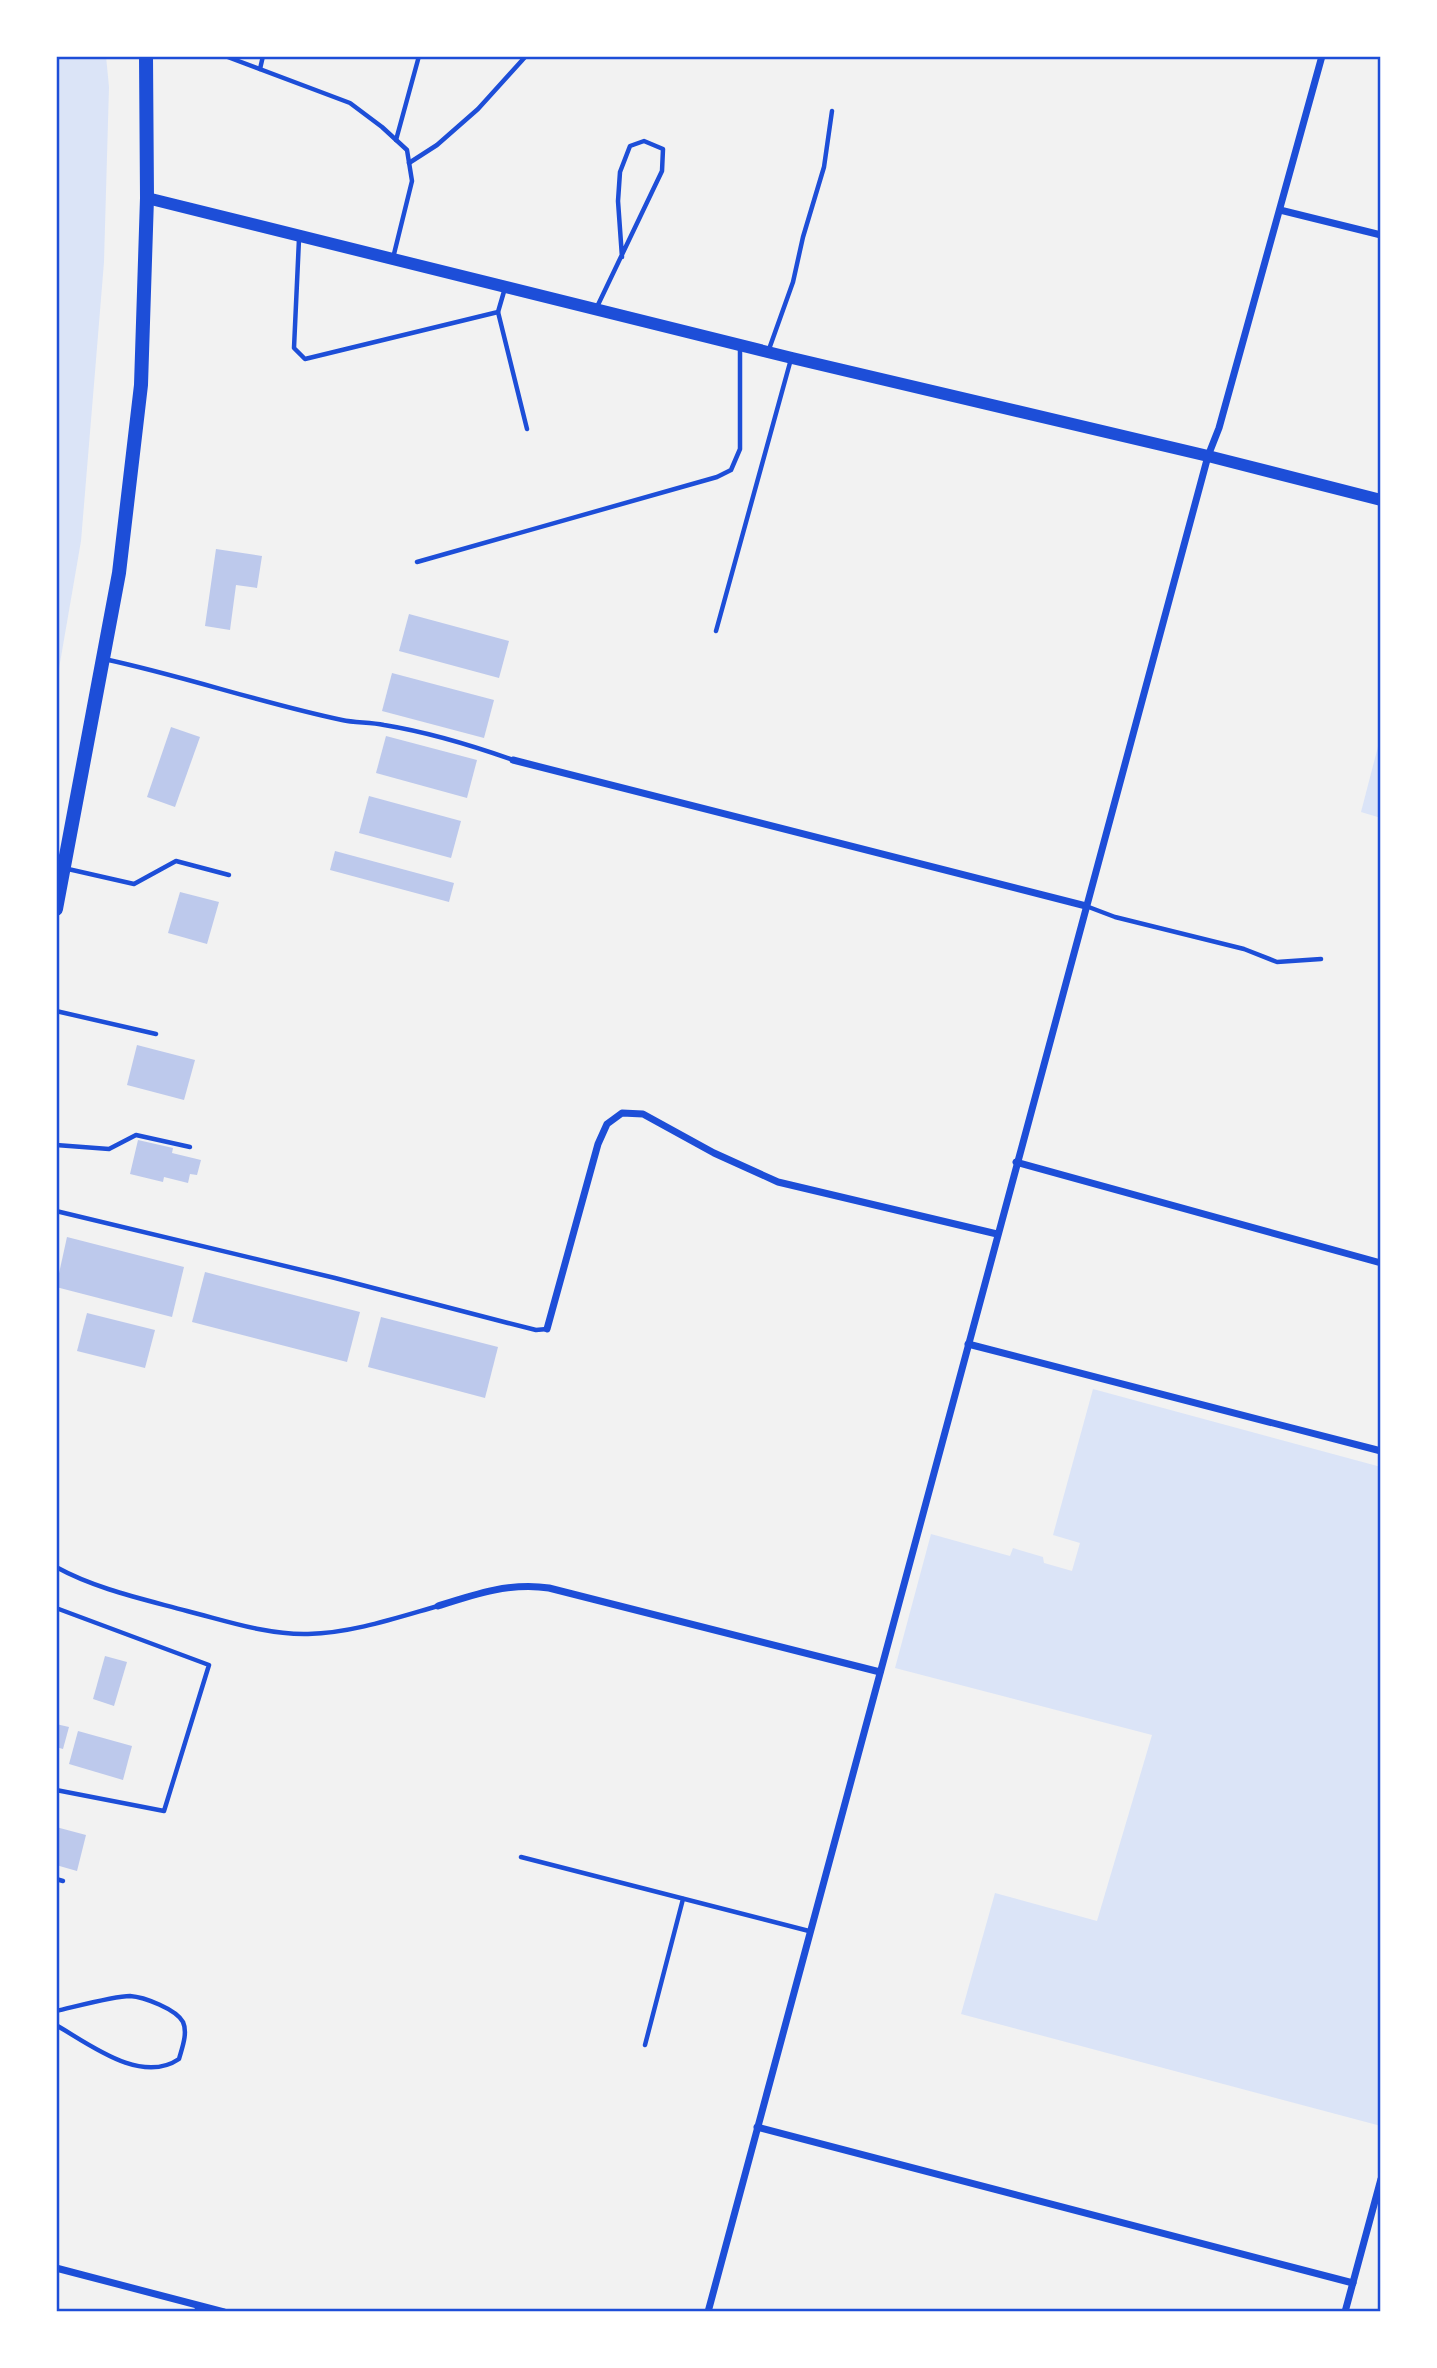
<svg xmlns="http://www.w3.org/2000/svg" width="1437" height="2368" font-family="'Alegreya Sans',sans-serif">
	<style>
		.green { fill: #dbe4f7 }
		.building { fill: #bdc9ec }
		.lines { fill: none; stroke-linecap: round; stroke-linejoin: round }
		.service { stroke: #1d4ed8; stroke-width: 4.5 }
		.minor { stroke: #1d4ed8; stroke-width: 7 }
		.tertiary { stroke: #1d4ed8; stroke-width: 12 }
		.primary { stroke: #1d4ed8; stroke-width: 14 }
		.neatline { fill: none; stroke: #1d4ed8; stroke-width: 2.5 }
	</style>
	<rect width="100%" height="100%" fill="#f2f2f2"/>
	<g class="green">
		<path d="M56,56h50l3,31 -5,175 -9,110 -14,169 -25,145z"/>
		<path d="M1381,735v83l-20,-6z"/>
		<path d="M1093,1389l288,78v659l-420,-112 34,-121 102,28 55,-186 -257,-67 36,-134 79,22 3,-8 30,9 1,6 28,8 8,-28 -27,-8z"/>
	</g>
	<g class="building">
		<path d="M216,549l46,7 -5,32 -21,-3 -6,45 -25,-4z"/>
		<path d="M409,614l100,27 -10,37 -100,-27z"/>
		<path d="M392,673l102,27 -10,38 -102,-27z"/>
		<path d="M171,727l29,10 -25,70 -28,-10z"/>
		<path d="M386,736l91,24 -10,38 -91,-25z"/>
		<path d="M369,796l92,25 -10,37 -92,-25z"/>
		<path d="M335,851l119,32 -5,19 -119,-32z"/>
		<path d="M180,892l39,10 -12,42 -39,-11z"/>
		<path d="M137,1045l58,15 -11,40 -57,-15z"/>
		<path d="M138,1140l35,8 -1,5 29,7 -4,15 -7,-1 -2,9 -24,-6 -1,5 -33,-8z"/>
		<path d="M67,1237l117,30 -12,50 -116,-30z"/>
		<path d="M205,1272l155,40 -13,50 -155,-40z"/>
		<path d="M87,1313l68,17 -10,38 -68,-17z"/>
		<path d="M381,1317l117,30 -13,51 -117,-31z"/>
		<path d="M105,1656l22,6 -13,44 -21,-7z"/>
		<path d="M56,1724l13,3 -6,22 -7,-2z"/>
		<path d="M78,1731l54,15 -9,34 -54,-16z"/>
		<path d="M56,1827l30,8 -9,36 -21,-6z"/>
	</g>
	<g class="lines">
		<g class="service">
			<path d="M225,56l125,47 32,24 25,23 5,31 -19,77"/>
			<path d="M260,69l3,-13"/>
			<path d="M396,140l23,-84"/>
			<path d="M409,163l28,-18 41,-36 48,-53"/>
			<path d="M299,239l-5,109 11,11 193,-47 7,-24"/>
			<path d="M596,309l66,-138 1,-22 -19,-8 -14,5 -10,26 -2,29 4,56"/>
			<path d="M498,312l29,117"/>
			<path d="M768,352l25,-70 10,-45 21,-70 8,-56"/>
			<path d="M417,562l300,-85 14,-7 9,-21v-104"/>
			<path d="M716,631l75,-272"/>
			<path d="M104,659c80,17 157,44 238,61 13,3 28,2 42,5 43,7 87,20 129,35"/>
			<path d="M68,869l66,15 42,-23 53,14"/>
			<path d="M1086,906l29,11 129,32 33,13 44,-3"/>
			<path d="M56,1011l100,23"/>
			<path d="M56,1145l53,4 27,-14 54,12"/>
			<path d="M56,1211l279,67 173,45 28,7 11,-1"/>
			<path d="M56,1567c40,22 87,32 131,44 40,10 80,24 121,23 44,-1 88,-16 130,-28"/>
			<path d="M56,1608l153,57 -45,146 -108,-21"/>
			<path d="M521,1857l288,74"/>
			<path d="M56,1879l7,2"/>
			<path d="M56,2011c18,-4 58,-15 74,-15 14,1 46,13 53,26 5,11 -1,26 -4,37 -38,26 -90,-15 -123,-34"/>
			<path d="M645,2045l38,-146"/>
			<path d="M196,2312l2,-7"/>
		</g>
		<g class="minor">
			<path d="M1280,210l101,25"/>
			<path d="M513,760l573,146"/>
			<path d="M1016,1162l365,101"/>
			<path d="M547,1329l51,-185 9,-20 15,-11 21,1 71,39 64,29 219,52"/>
			<path d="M968,1344l413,107"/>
			<path d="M438,1606c37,-12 73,-24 111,-18l331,84"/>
			<path d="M757,2127l596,156"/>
			<path d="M56,2268l168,44"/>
			<path d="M708,2312l500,-1856 11,-28 103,-372"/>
			<path d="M1345,2312l36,-133"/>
		</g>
		<path class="tertiary" d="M147,198l645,160 416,98 173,44"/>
		<path class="primary" d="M56,909l63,-336 22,-188 6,-187 -1,-142"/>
	</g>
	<rect width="1437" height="2368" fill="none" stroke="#ffffff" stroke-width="116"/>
	<rect x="58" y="58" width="1321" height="2252" class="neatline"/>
</svg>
